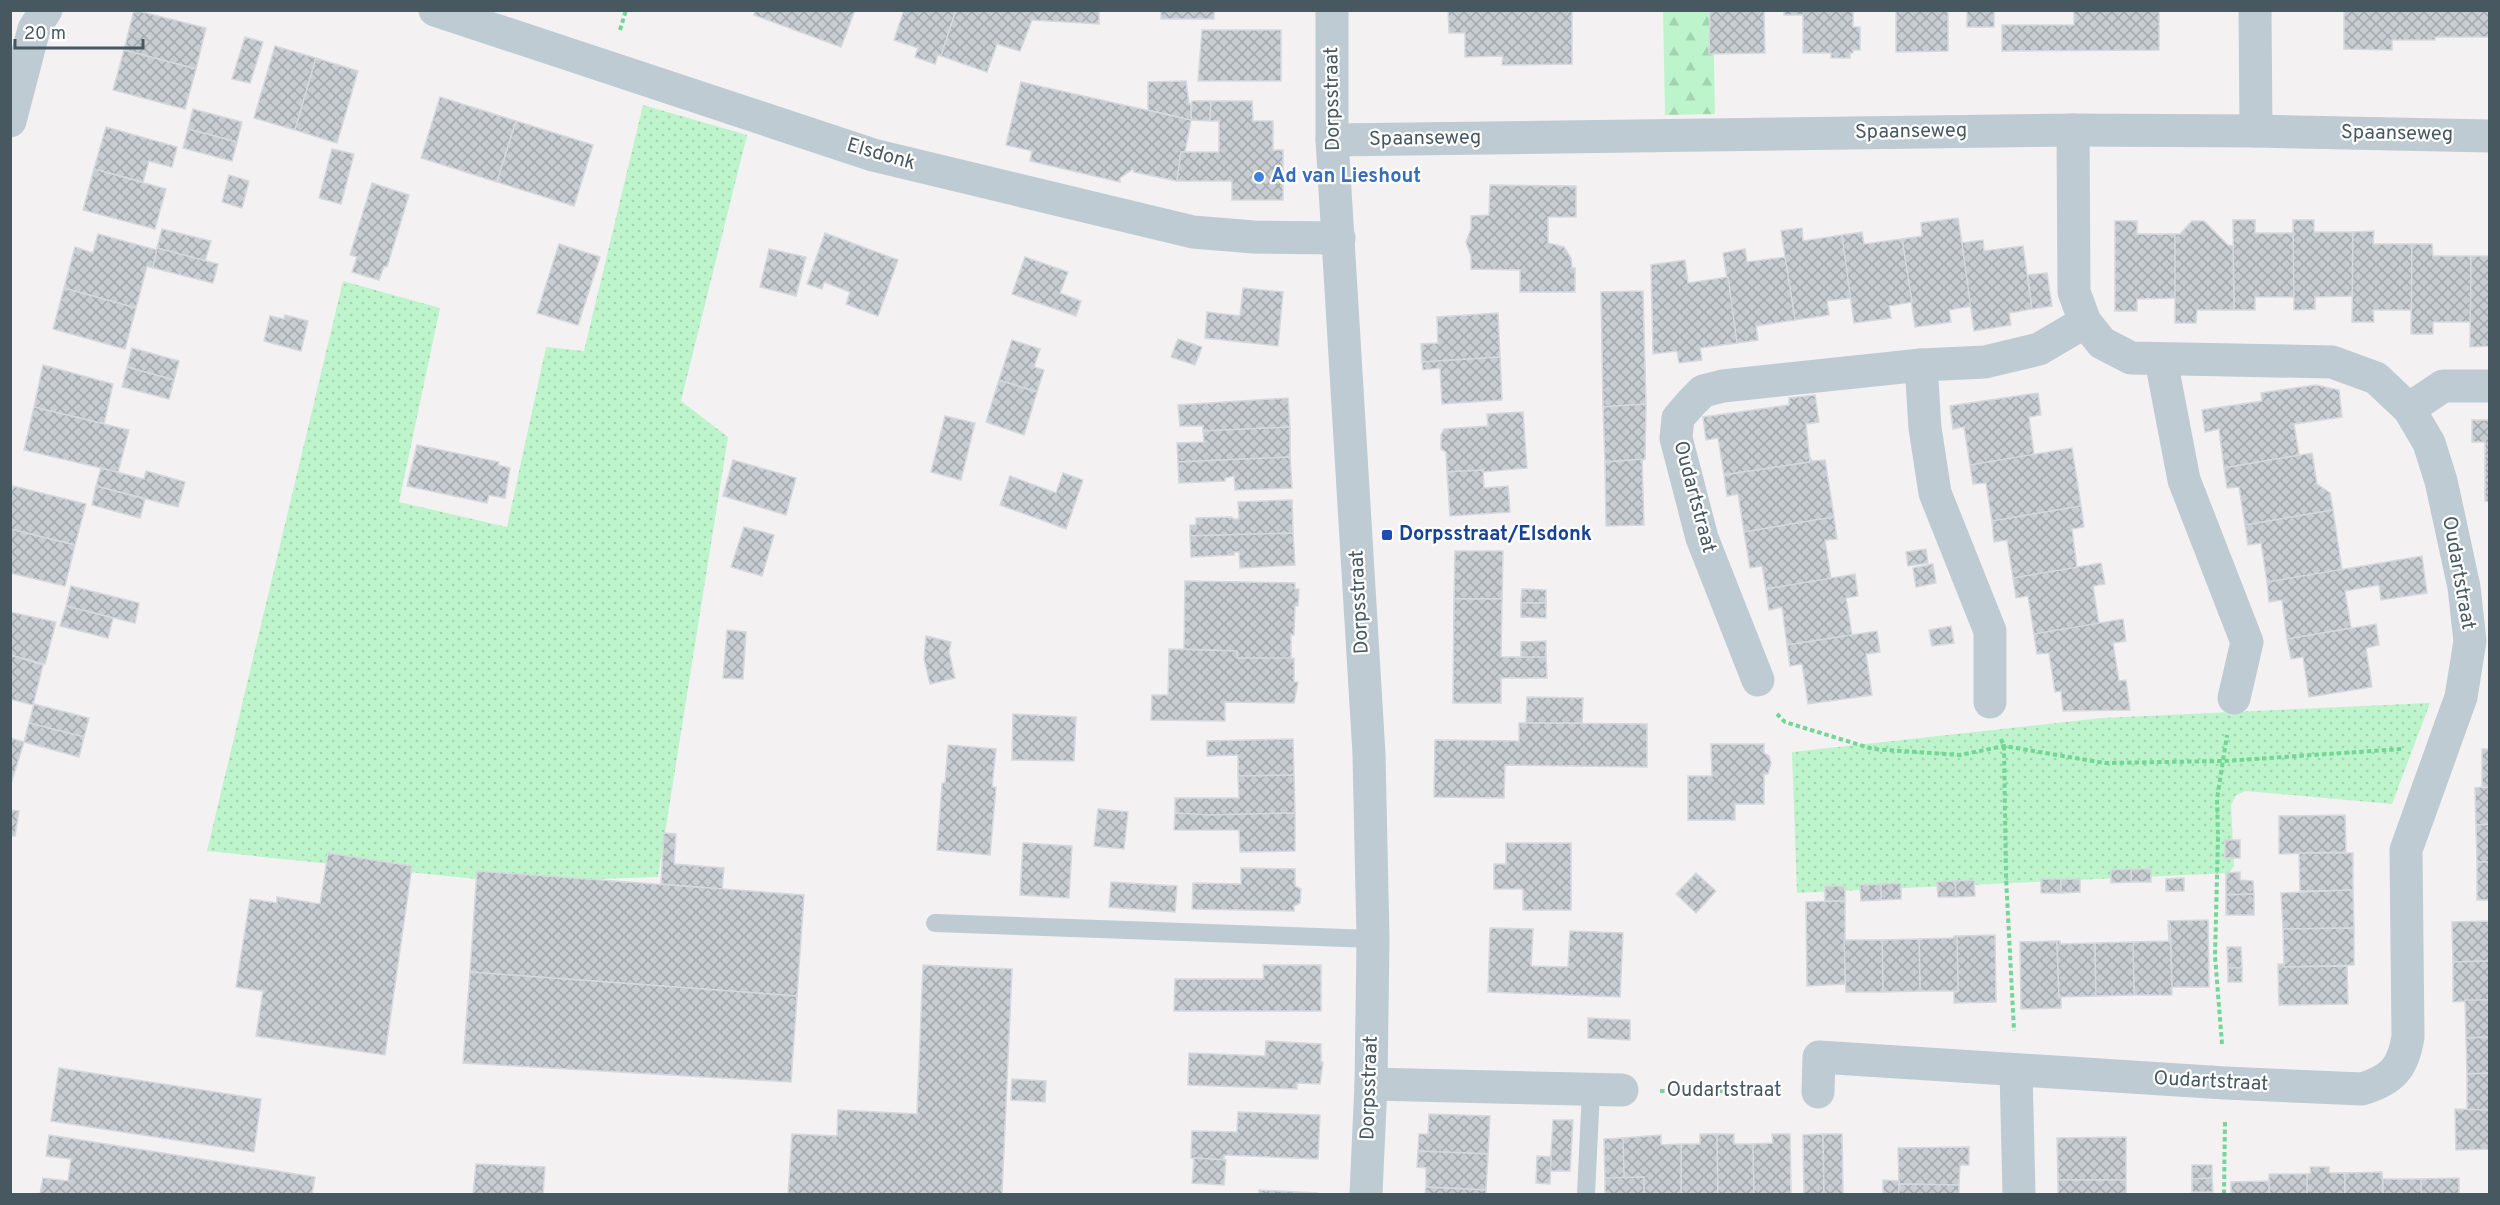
<svg xmlns="http://www.w3.org/2000/svg" width="2500" height="1205" font-family="Overpass,sans-serif">
	<style>
		.grass { fill: url(#grass-dots) }
		.forest { fill: url(#forest-firs) }
		.building { fill: url(#building-cross-hatch); stroke: #d5d9dd; stroke-width: 1.5 }
		.lines { fill: none; stroke-linecap: round; stroke-linejoin: round }
		.path { stroke: #72d696; stroke-width: 4; stroke-dasharray: 4.5 3; stroke-linecap: butt }
		.service { stroke: #becbd2; stroke-width: 18 }
		.minor { stroke: #becbd2; stroke-width: 33 }
		.tertiary { stroke: #becbd2; stroke-width: 33 }
		.shop-dot { fill: #3f7fe0; stroke: #fff; stroke-width: 2 }
		.transit-dot { fill: #1a4fb4; stroke: #fff; stroke-width: 2 }
		.labels { text-anchor: middle; dominant-baseline: central; stroke-width: 4.5; stroke-linejoin: round; paint-order: stroke }
		.street-label { font-size: 20px; fill: #475861; stroke: #fff }
		.shop-label { font-size: 20px; font-weight: bold; fill: #366cbe; stroke: #fff; text-anchor: start }
		.transit-label { font-size: 20px; font-weight: bold; fill: #164399; stroke: #fff; text-anchor: start }
	</style>
	<defs>
		<pattern id="grass-dots" width="8" height="8" patternUnits="userSpaceOnUse" patternTransform="scale(1.5)"><rect width="8" height="8" fill="#bdf4cb"/><path d="M2 2h.1M6 6h.1" fill="none" stroke="#a4d3b1" stroke-width="1.8" stroke-linecap="round"/></pattern>
		<pattern id="forest-firs" width="22" height="20" patternUnits="userSpaceOnUse" patternTransform="scale(1.5)"><rect width="22" height="20" fill="#bdf4cb"/><path d="M5 1l3.5 6h-7zM16 11l3.5 6h-7z" fill="#a4d3b1"/></pattern>
		<pattern id="building-cross-hatch" width="8" height="8" patternUnits="userSpaceOnUse" patternTransform="scale(1.5)"><rect width="8" height="8" fill="#c8cdd2"/><path d="M0 0l8 8M0 8l8-8" fill="none" stroke="#a4a9ae"/></pattern>
	</defs>
	<rect width="100%" height="100%" fill="#f4f1f2"/>
	<g class="grass">
		<path d="M643,105l104,30 -66,266 47,36 -70,440 -153,5 -298,-31 136,-570 97,27 -41,194 108,25 39,-180 38,4z"/>
		<path d="M2430,703l-38,101 -146,-13 -10,4 -5,10 3,61 -5,7 -432,20 -5,-141 310,-34z"/>
	</g>
	<path class="forest" d="M1663,11h50l2,103 -50,1z"/>
	<g class="building">
		<path d="M134,10l72,18 -10,41 -72,-19z"/>
		<path d="M756,10h99l-14,37 -87,-32z"/>
		<path d="M904,10h52l-15,46 -3,-1 -3,9 -20,-7 3,-9 -24,-8z"/>
		<path d="M956,10h143v14l-67,-4 -12,31 -23,-7 -10,28 -46,-16z"/>
		<path d="M1161,10h97v1h-44v8h-53z"/>
		<path d="M1448,10h124v54l-70,1 1,-9 -38,1v-24h-16z"/>
		<path d="M1710,10h54l1,43 -56,1z"/>
		<path d="M1784,10h69v17h7v23h-7v3h-3v5h-19v-5h-28v-38h-19z"/>
		<path d="M1896,10h52v41l-52,1z"/>
		<rect x="1967" y="10" width="27" height="17"/>
		<path d="M2074,10h85v40l-157,1v-26h72z"/>
		<path d="M2344,10h146v27h-55v3h-43v10l-48,-1z"/>
		<path d="M1202,30h79v51h-83z"/>
		<path d="M245,37l18,5 -13,41 -18,-4z"/>
		<path d="M275,46l41,12 -21,72 -41,-12z"/>
		<path d="M124,50l72,19 -11,40 -72,-19z"/>
		<path d="M316,58l42,13 -21,72 -42,-13z"/>
		<path d="M1186,81l3,23h2v16l-43,-10v-28z"/>
		<path d="M1021,82l170,38 -6,32h-4l-4,29 -43,-9 -1,-3 -13,9v4l-90,-21 2,-10 -26,-6z"/>
		<path d="M440,97l76,24 -19,61 -76,-24z"/>
		<path d="M1192,101h19l-1,20 -19,-1z"/>
		<path d="M1211,101h41l1,20h20v29h10v50h-51v-19h-55l4,-29h38v-31h-9z"/>
		<path d="M193,109l49,13 -5,20 -49,-13z"/>
		<path d="M516,121l77,24 -19,61 -77,-24z"/>
		<path d="M106,127l71,20 -5,20 -23,-6 -6,21 -49,-13z"/>
		<path d="M188,129l49,13 -5,19 -49,-13z"/>
		<path d="M332,149l22,5 -13,50 -22,-6z"/>
		<path d="M94,169l72,20 -11,40 -72,-19z"/>
		<path d="M229,175l20,6 -7,27 -20,-6z"/>
		<path d="M372,183l37,12 -22,72 -3,-1 -5,14 -27,-8 5,-15 -7,-2z"/>
		<path d="M1490,185l86,1v31h-28v26l16,4 7,11 1,10h3v24h-55v-22l-49,-1v-13l-5,-14 5,-13v-13l18,-1z"/>
		<path d="M1958,218l14,88 -23,4 2,12 -36,5 -13,-88 20,-3 -1,-13z"/>
		<path d="M2233,220h22v13h39v64h-39v13h-21z"/>
		<path d="M2293,220h21v12h39v64l-38,1v12l-21,1z"/>
		<path d="M2115,221h22v13h38l1,64 -39,1v12h-22z"/>
		<path d="M2192,221h12l24,24 5,1 1,64h-37l-1,13h-21v-89h5z"/>
		<path d="M1802,228l1,13 39,-6 10,63 -25,3 2,14 -34,5 -14,-89z"/>
		<path d="M162,229l49,12 -6,20 -48,-13z"/>
		<path d="M2374,231l-1,13h39v66h-39l1,12h-22l1,-90z"/>
		<path d="M1862,232l2,12 38,-5 10,63 -23,4 2,12 -37,5 -12,-88z"/>
		<path d="M825,233l73,27 -20,56 -32,-12 4,-12 -26,-10 -2,7 -15,-5z"/>
		<path d="M98,234l59,16 -4,18 -6,-2 -11,42 -72,-20 11,-41 18,6z"/>
		<path d="M1983,240l1,11 39,-5 9,63 -23,4 2,12 -37,6 -12,-88z"/>
		<path d="M559,244l41,13 -22,68 -41,-12z"/>
		<path d="M2412,244h20l1,12h38l1,66h-39v12h-22z"/>
		<path d="M157,248l61,16 -5,19 -60,-15z"/>
		<path d="M769,249l37,8 -10,39 -36,-9z"/>
		<path d="M1745,249l2,13 38,-5 10,63 -39,6 2,14 -21,3 -14,-90z"/>
		<path d="M2471,256h19v90l-20,1z"/>
		<path d="M1025,257l43,15 -8,21 21,8 -5,15 -64,-22z"/>
		<path d="M1685,260l3,23 40,-6 9,66 -37,5 2,12 -23,3 -2,-12 -24,3 -2,-89z"/>
		<path d="M2047,273l5,33 -20,3 -4,-34z"/>
		<path d="M64,288l72,20 -11,41 -72,-20z"/>
		<path d="M1243,288l40,4 -5,54 -73,-8 2,-26 33,4z"/>
		<path d="M1643,291l3,113 -43,3 -2,-115z"/>
		<path d="M1498,313l2,44 -78,5 -1,-18 17,-1 -1,-26z"/>
		<path d="M285,315l23,6 -7,30 -37,-10 6,-25 14,3z"/>
		<path d="M1178,339l24,8 -7,18 -24,-8z"/>
		<path d="M1012,340l28,9 -6,18 10,3 -7,22 -38,-12z"/>
		<path d="M132,348l47,13 -5,19 -47,-13z"/>
		<path d="M1500,357l2,43 -60,4 -2,-36 -17,2 -1,-8z"/>
		<path d="M43,365l70,19 -9,40 -70,-17z"/>
		<path d="M127,367l47,13 -5,19 -47,-12z"/>
		<path d="M999,380l38,12 -13,43 -38,-13z"/>
		<path d="M2316,385l23,5 3,27 -48,7 5,31 -75,13 -5,-39 -14,3 -3,-22 60,-9 -1,-8z"/>
		<path d="M2038,393l3,22 -12,2 5,38 -64,10 -6,-38 -11,2 -3,-23z"/>
		<path d="M1815,395l4,27 -13,2 4,38 -86,13 -6,-37 -12,2 -3,-23 86,-12v-7z"/>
		<path d="M1288,398l2,29 -87,4v-5h-23l-2,-21z"/>
		<path d="M1646,404l-1,55 -40,3 -2,-55z"/>
		<path d="M34,407l95,23 -11,42 -94,-22z"/>
		<path d="M1523,412l4,56 -44,4v-2l-36,2 -1,-20 -5,-3v-14l3,-6 44,-3 -1,-12z"/>
		<path d="M945,416l30,7 -14,57 -30,-8z"/>
		<path d="M2472,420h18v60h-5v-38h-13z"/>
		<path d="M1290,427v30l-112,5 -1,-19 27,-1 -1,-11z"/>
		<path d="M417,445l82,17 -1,3 12,3 -5,30 -16,-3 -2,8 -80,-17z"/>
		<path d="M2072,448l9,58 -89,15 -6,-38 -13,1 -3,-19z"/>
		<path d="M2312,453l5,31 13,9 3,17 -88,15 -6,-38 -12,1 -3,-20z"/>
		<path d="M1290,457l2,31 -57,2 -1,-14 -9,2v3l-46,2 -1,-21z"/>
		<path d="M1810,457l2,4 13,-1 9,57 -90,15 -6,-38 -11,2 -3,-21 86,-13z"/>
		<path d="M1645,459l-3,1 2,65 -38,1 -1,-64z"/>
		<path d="M733,460l63,18 -10,37 -63,-19z"/>
		<path d="M101,468l43,11 2,-8 39,11 -7,25 -82,-21z"/>
		<path d="M1483,470l1,18 24,-2 2,26 -60,4 -3,-44z"/>
		<path d="M1063,473l20,7 -17,49 -66,-24 10,-29 46,17z"/>
		<path d="M2485,480h5v22l-5,-1z"/>
		<path d="M13,486l73,18 -11,41 -65,-16v-33z"/>
		<path d="M96,486l49,13 -5,19 -48,-13z"/>
		<path d="M1292,500l1,33 -103,3v-11h6v-7l36,-1 1,2h6l-1,-17z"/>
		<path d="M2081,506l3,21 -12,2 5,39 -64,10 -6,-38 -13,2 -2,-21z"/>
		<path d="M2333,510l9,60 -75,12 -6,-39 -13,2 -3,-20z"/>
		<path d="M1834,517l3,22 -12,1 6,39 -65,10 -4,-23 -12,2 -6,-36z"/>
		<path d="M744,527l30,8 -12,41 -31,-9z"/>
		<path d="M10,529l65,16 -10,41 -55,-13z"/>
		<path d="M1293,533l2,32 -55,3 -1,-16h-5v3l-43,2 -1,-21z"/>
		<path d="M1926,549l2,14 -20,3 -2,-14z"/>
		<path d="M1455,551h48l-1,48h-48z"/>
		<path d="M2422,556l5,37 -46,7 -2,-15 -34,6 6,37 -64,11 -5,-39 -13,2 -2,-20z"/>
		<path d="M2101,563l4,21 -12,2 6,38 -65,10 -6,-38 -12,2 -3,-20z"/>
		<path d="M1933,564l3,19 -20,4 -3,-19z"/>
		<path d="M1855,574l3,22 -12,2 6,37 -65,10 -5,-38 -13,3 -3,-21z"/>
		<path d="M1185,581l110,2v6h4l-1,17h-3l-1,29h-3v24l-54,-1v-7l-53,-2z"/>
		<path d="M71,586l68,17 -4,20 -69,-17z"/>
		<path d="M1522,589l24,1v13h-25z"/>
		<path d="M1454,599h48l-1,58h45l1,21h-46v25h-48z"/>
		<path d="M1521,603h25v15l-25,-1z"/>
		<path d="M66,606l47,12 -5,20 -48,-12z"/>
		<path d="M10,612l46,10 -11,42 -35,-9z"/>
		<path d="M2123,619l3,22 -13,2 6,38 7,-1 4,30 -67,1 -2,-20 -6,1 -6,-39 -12,1 -3,-20z"/>
		<path d="M2376,624l3,21 -13,3 6,39 -63,10 -6,-40 -12,2 -4,-20z"/>
		<path d="M1951,626l3,17 -22,3 -3,-16z"/>
		<path d="M727,630l19,2 -3,47 -20,-1z"/>
		<path d="M1877,631l3,21 -14,2 6,41 -64,9 -6,-40 -12,2 -3,-21z"/>
		<path d="M926,636l25,6 -2,10 6,26 -25,6 -6,-25z"/>
		<path d="M1546,641v16h-25v-15z"/>
		<path d="M1169,649l68,2v7h57v24h4l-4,21 -69,-1v19l-74,-1 1,-25h16z"/>
		<path d="M10,655l33,10 -10,40 -23,-6z"/>
		<path d="M1527,697l56,1 -1,25h-56z"/>
		<path d="M34,704l55,14 -5,19 -55,-14z"/>
		<path d="M1013,714l63,3 -2,44 -62,-1z"/>
		<path d="M29,723l55,14 -5,20 -55,-15 -14,45v-49l14,4z"/>
		<path d="M1519,723l128,1v43l-142,-2 -1,33 -70,-1 1,-57 84,1z"/>
		<path d="M1293,739l1,36 -56,1v-21l-31,1v-15z"/>
		<path d="M1711,744h53v9l5,3 2,7 -3,11h-4v30h-29v16h-47v-44h24z"/>
		<path d="M948,745l48,4 -4,38h4l-6,68 -53,-5 5,-65v-2h3z"/>
		<path d="M2482,749h8v39l-8,1z"/>
		<path d="M1294,775l1,38 -87,2 -33,-2v-15h64l-1,-22z"/>
		<path d="M2482,787l8,1v36l-14,1 -1,-37z"/>
		<path d="M1098,809l30,3 -4,37 -30,-3z"/>
		<path d="M10,810l9,1 -4,25h-5z"/>
		<path d="M1175,813l33,2 87,-2v38l-55,1 -1,-22h-65z"/>
		<path d="M2345,815l1,37 -67,2v-38z"/>
		<path d="M2490,824v38h-13l-1,-37z"/>
		<path d="M664,833l12,1 -2,30 50,4 -2,21 -61,-5z"/>
		<rect x="2225" y="840" width="15" height="18"/>
		<path d="M1023,843l49,3 -3,52 -49,-3z"/>
		<path d="M1506,843h65v67h-48v-21h-29v-25h12z"/>
		<path d="M328,853l84,13 -27,189 -129,-19 7,-45 -27,-4 14,-88 27,4v-6l43,7z"/>
		<path d="M2299,853h54v37l-53,1z"/>
		<rect x="2477" y="862" width="13" height="38"/>
		<path d="M1241,868l54,1v17l6,3 -1,14 -6,3v5l-102,-2 1,-26 48,1z"/>
		<rect x="2131" y="869" width="20" height="13"/>
		<path d="M2131,869v13l-20,1v-13z"/>
		<path d="M477,871l327,24 -7,101 -327,-24z"/>
		<path d="M2240,872v8l13,1 1,13 -28,1v-22z"/>
		<path d="M1696,873l20,18 -20,22 -20,-19z"/>
		<path d="M2184,878v13h-18v-12z"/>
		<rect x="2041" y="879" width="20" height="14"/>
		<path d="M2061,879h19v13l-19,1z"/>
		<path d="M1974,880l1,16 -19,1 -1,-16z"/>
		<path d="M1955,881l1,16h-18l-1,-15z"/>
		<path d="M1111,882l66,4 -2,26 -66,-5z"/>
		<path d="M1901,883v16l-20,1v-16z"/>
		<path d="M1881,884v16l-20,1 -1,-16z"/>
		<rect x="1825" y="886" width="20" height="15"/>
		<path d="M2353,890l1,38 -71,1 -2,-36z"/>
		<path d="M2254,894v21h-28v-20z"/>
		<path d="M1845,901v83l-38,2 -1,-84z"/>
		<path d="M2208,920l1,67h-37l-2,-63 -2,-3z"/>
		<path d="M2490,921v40l-37,1 -1,-40z"/>
		<path d="M2168,924h2l2,71h-38l-1,-53 36,-1z"/>
		<path d="M1490,928l43,1 -2,37 37,1 2,-36 53,2 -3,64 -132,-5z"/>
		<path d="M2354,928v37l-70,2 -1,-38z"/>
		<path d="M1995,935l1,67 -42,1v-12h4l-1,-55z"/>
		<path d="M1954,936h3l1,55h-38l-1,-52 35,-1z"/>
		<path d="M1919,939l1,52 -37,1 -1,-52z"/>
		<path d="M1844,940h38l1,52h-37z"/>
		<path d="M2057,941l2,56h2v11l-40,1 -1,-67z"/>
		<path d="M2057,941h3v3l35,-1 1,53 -37,1z"/>
		<path d="M2133,942l1,53 -38,1 -1,-53z"/>
		<path d="M2227,947h14l1,21h-14z"/>
		<path d="M2490,961v39l-37,2v-40z"/>
		<path d="M2278,964h6v3l63,-1 1,38 -69,1z"/>
		<path d="M923,965l89,4 -10,225h-214l4,-60 45,2 1,-26 79,4z"/>
		<path d="M1263,965h58v46h-147l1,-32h89z"/>
		<rect x="2228" y="968" width="14" height="14"/>
		<path d="M470,972l327,24 -6,86 -328,-19z"/>
		<path d="M2465,1000h25v37l-24,1z"/>
		<path d="M1588,1018l42,2v20l-42,-2z"/>
		<path d="M2490,1037v36l-23,1 -1,-36z"/>
		<path d="M1266,1041l55,3v18h2l-3,22 -23,-1v6l-109,-4 1,-32 76,3z"/>
		<path d="M59,1068l202,31 -7,53 -203,-31z"/>
		<path d="M2490,1073v37h-23v-36z"/>
		<path d="M1012,1079l34,2 -1,21 -34,-2z"/>
		<path d="M2455,1109l35,1v39l-34,1z"/>
		<path d="M1238,1112l82,3 -2,44 -94,-4v5l-33,-2 1,-27 45,1z"/>
		<path d="M1429,1114l61,2 -2,38 -70,-3 1,-17h9z"/>
		<path d="M1553,1120h20l-3,51h-20z"/>
		<path d="M1700,1134h17l1,60h-37v-50h19z"/>
		<path d="M1717,1134h17v10h19l1,50h-36z"/>
		<path d="M1772,1134h18l1,60h-37l-1,-50 20,-1z"/>
		<path d="M1823,1134l1,60h-20l-1,-59z"/>
		<path d="M1823,1134h19l1,60h-19z"/>
		<path d="M49,1135l266,42 -3,17h-272l3,-16 25,3 3,-22 -25,-3z"/>
		<path d="M1661,1135v10l20,-1v50h-37v-17l-20,1 -1,-40z"/>
		<path d="M2126,1137v43h-68l-1,-42z"/>
		<path d="M1623,1138l1,40h-19l-1,-39z"/>
		<path d="M1969,1147v18h-9l-1,20 -60,-1 -1,-36z"/>
		<path d="M1418,1151l70,3 -2,36 -60,-3v-19l-9,-1z"/>
		<path d="M1537,1156l14,1 -1,27 -14,-1z"/>
		<path d="M1194,1158l32,2 -2,25 -32,-2z"/>
		<path d="M476,1164l69,3 -2,27h-70z"/>
		<path d="M2192,1165h20v13l-20,1z"/>
		<path d="M2310,1167h19v6h16v21h-38v-20l4,-1z"/>
		<path d="M2382,1172l1,22h-38v-21z"/>
		<rect x="2269" y="1174" width="38" height="20"/>
		<path d="M1644,1177v17h-39v-16z"/>
		<path d="M2212,1178l1,14h-21v-13z"/>
		<path d="M2459,1178v16h-38v-15z"/>
		<rect x="2383" y="1179" width="38" height="15"/>
		<path d="M1883,1180l16,1v13h-16z"/>
		<rect x="2058" y="1180" width="68" height="14"/>
		<path d="M2269,1181v13h-38v-12z"/>
		<path d="M1899,1184l60,1v9h-60z"/>
		<path d="M1426,1187l60,3v4h-61z"/>
		<path d="M1259,1190l58,3v1h-58z"/>
	</g>
	<g class="lines">
		<g class="path">
			<path d="M620,30l6,-20"/>
			<path d="M1777,714l8,8 88,27 87,6 44,-9 101,17 119,-2 178,-12"/>
			<path d="M2001,739l3,7 2,131 8,154"/>
			<path d="M2222,1044l-7,-88 3,-118 -1,-39 10,-64"/>
			<path d="M1660,1091h121"/>
			<path d="M2224,1194l1,-74"/>
		</g>
		<g class="service">
			<path d="M935,923l438,16"/>
			<path d="M1586,1194l5,-104"/>
		</g>
		<g class="minor">
			<path d="M435,10l438,145 320,77 61,5 85,1"/>
			<path d="M2255,10l1,121"/>
			<path d="M10,121l24,-92 12,-19"/>
			<path d="M1332,140l741,-10 183,1 234,5"/>
			<path d="M2161,360l23,120 63,162 -13,56"/>
			<path d="M1921,365l4,63 10,65 55,138v71"/>
			<path d="M2409,409l34,-23h47"/>
			<path d="M1758,680l-56,-142 -26,-100 2,-20 14,-16 11,-11 20,-5 198,-21 64,-3 54,-13 46,-27"/>
			<path d="M2016,1070l3,124"/>
			<path d="M1371,1084l251,6"/>
			<path d="M1818,1092l1,-35 406,26 137,6c30,-9 41,-21 46,-52l-2,-187 55,-153 9,-56 -6,-54 -23,-106 -12,-38 -20,-34 -33,-31 -44,-16 -201,-4 -29,-15 -17,-21 -11,-30 -1,-162"/>
		</g>
		<path class="tertiary" d="M1332,10v130l37,614 4,185 -2,145 -5,110"/>
	</g>
	<circle class="shop-dot" cx="1259" cy="177" r="6"/>
	<rect class="transit-dot" x="1381" y="529" width="12" height="12" rx="3"/>
	<g class="labels">
		<g class="street-label">
			<text transform="translate(1333 99) rotate(-91)">Dorpsstraat</text>
			<text transform="translate(1911 132) rotate(-1)">Spaanseweg</text>
			<text transform="translate(2397 134) rotate(1)">Spaanseweg</text>
			<text transform="translate(1425 139) rotate(-1)">Spaanseweg</text>
			<text transform="translate(881 155) rotate(16)">Elsdonk</text>
			<text transform="translate(1694 497) rotate(75)">Oudartstraat</text>
			<text transform="translate(2458 573) rotate(80)">Oudartstraat</text>
			<text transform="translate(1360 602) rotate(-93)">Dorpsstraat</text>
			<text transform="translate(2211 1082) rotate(3)">Oudartstraat</text>
			<text transform="translate(1370 1088) rotate(-88)">Dorpsstraat</text>
			<text x="1724" y="1091">Oudartstraat</text>
		</g>
		<g class="shop-label">
			<text x="1271" y="177">Ad van Lieshout</text>
		</g>
		<g class="transit-label">
			<text x="1399" y="535">Dorpsstraat/Elsdonk</text>
		</g>
	</g>
	<rect width="2500" height="1205" fill="none" stroke="#475861" stroke-width="24"/>
	<path d="M15 39v9h128v-9" fill="none" stroke="#475861" stroke-width="3"/>
	<text x="24" y="39" font-size="18" fill="#475861" stroke="#ffffff" stroke-width="4.5" paint-order="stroke">20 m</text>
</svg>
